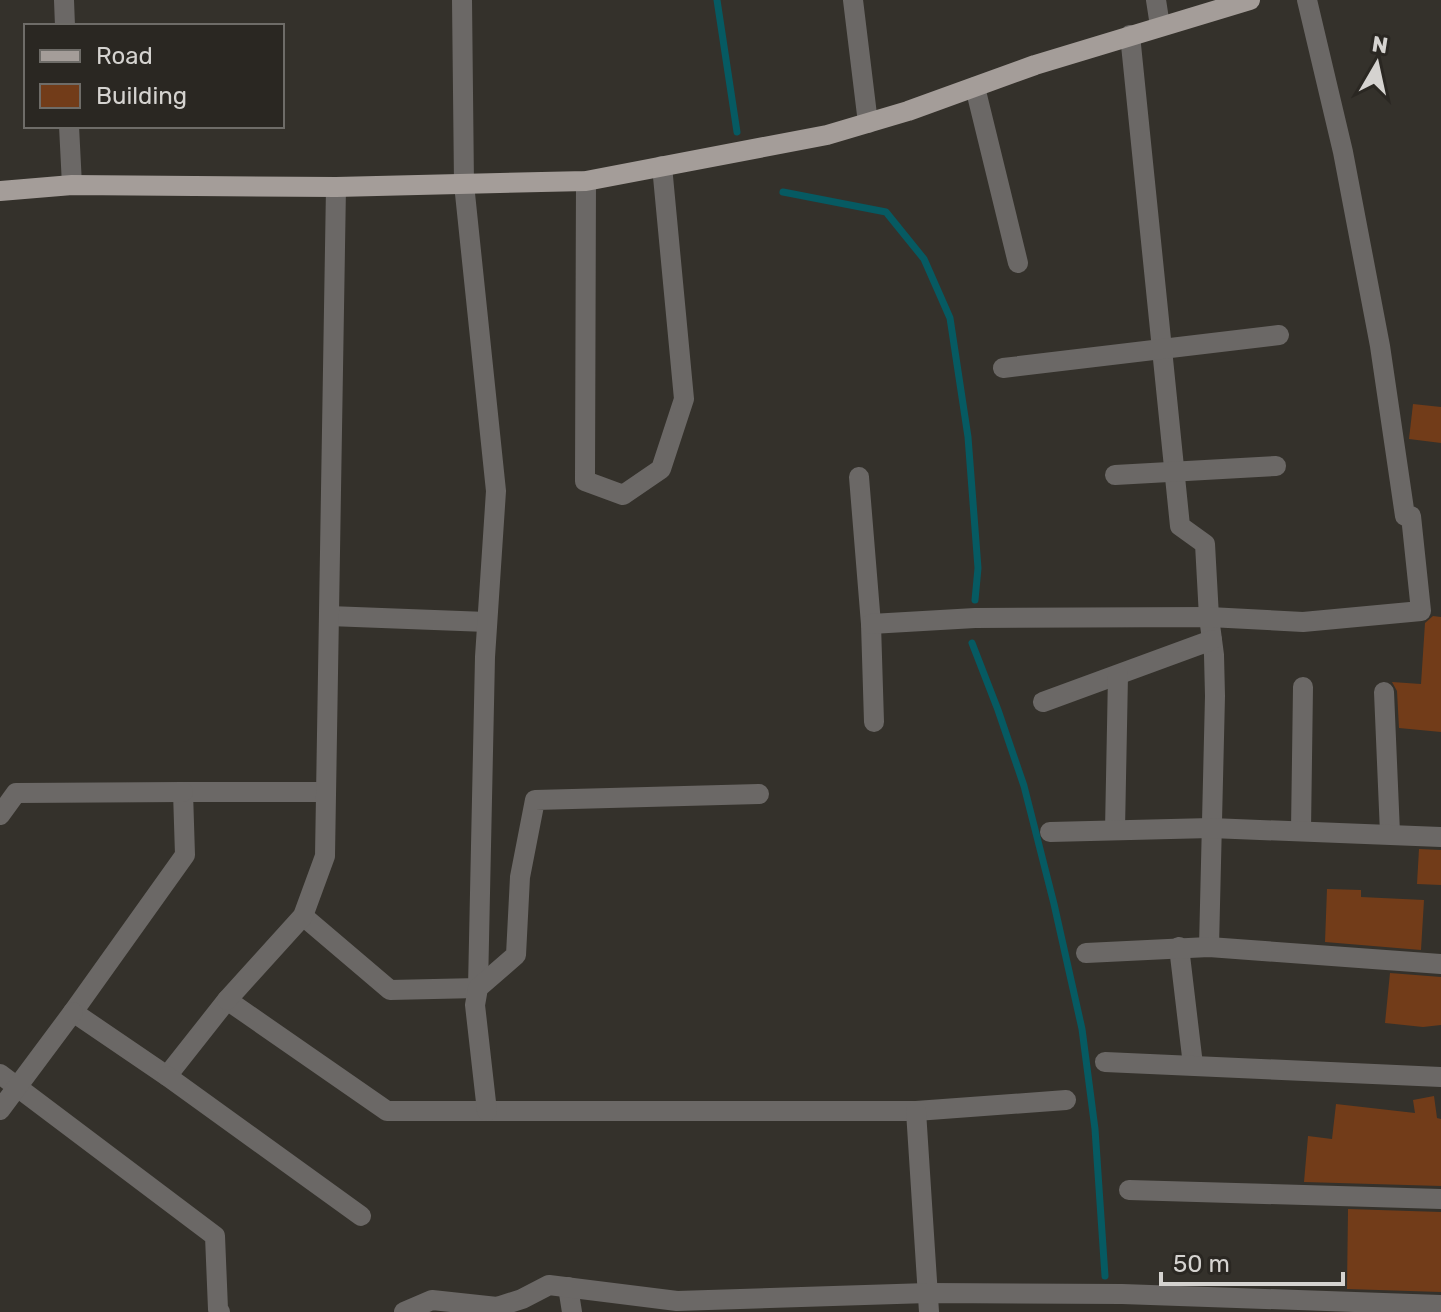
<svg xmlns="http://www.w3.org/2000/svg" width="1441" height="1312" font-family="Rubik,sans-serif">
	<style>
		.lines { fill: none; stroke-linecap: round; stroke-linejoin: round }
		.stream { stroke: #065a62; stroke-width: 7 }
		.building { fill: #723c19 }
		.minor { stroke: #6b6866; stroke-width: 20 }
		.major { stroke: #a49d99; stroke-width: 20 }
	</style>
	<rect width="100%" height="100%" fill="#34312b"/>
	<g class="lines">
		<g class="stream">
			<path d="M717,0l20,132"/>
			<path d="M783,192l103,20 38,47 26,59 18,119 10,131 -3,32"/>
			<path d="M972,643l26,67 26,76 30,118 28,125 13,100 10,147"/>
		</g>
	</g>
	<g class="building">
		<path d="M1413,404l28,3v36l-32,-4z"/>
		<path d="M1433,616l8,1v115l-42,-4 -2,-37 -5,-9 29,2 4,-61z"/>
		<path d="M1419,849l22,1v35l-24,-1z"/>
		<path d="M1327,889l34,1v7l63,3 -3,50 -96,-8z"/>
		<path d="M1390,973l51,4v48l-18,2 -38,-4z"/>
		<path d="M1434,1096l3,22 4,1v67l-137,-4 4,-46 24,3 4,-35 79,9 -2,-13z"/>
		<path d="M1348,1209l93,3v80l-94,-3z"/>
	</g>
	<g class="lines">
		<g class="minor">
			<path d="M64,0l1,26"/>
			<path d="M853,0l15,123"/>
			<path d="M1156,0l4,26"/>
			<path d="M1130,35l50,491 25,18 4,73 5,38 1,41 -6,251"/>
			<path d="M975,87l43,176"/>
			<path d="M69,126l3,59"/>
			<path d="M586,181l-1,300 38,14 38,-26 23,-70 -22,-233"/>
			<path d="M1003,368l276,-33"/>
			<path d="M1115,475l161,-9"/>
			<path d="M859,477l12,147 3,98"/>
			<path d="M329,616l158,6"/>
			<path d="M871,624l104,-6 234,-1 94,5 118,-11 -10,-95h-6l-25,-170 -37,-194 -36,-152"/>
			<path d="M1384,692l6,141"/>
			<path d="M1043,702l169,-62"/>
			<path d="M326,792h-143l2,63 -112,157 94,64 60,-76 160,111h529l150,-11"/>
			<path d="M0,815l16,-22 167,-1"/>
			<path d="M1115,830l3,-155"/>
			<path d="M1301,830l2,-143"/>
			<path d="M1050,832l161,-4 230,9"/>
			<path d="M303,916l87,74 88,-2 7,-331 11,-166 -32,-307 -2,-184"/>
			<path d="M1179,947l14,118"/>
			<path d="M1086,953l123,-6 232,17"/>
			<path d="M227,1000l76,-84 22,-60 11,-669"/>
			<path d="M1105,1062l336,15"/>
			<path d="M0,1074l215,162 3,73 2,3"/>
			<path d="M167,1076l194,140"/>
			<path d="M0,1110l73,-98"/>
			<path d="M487,1111l-12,-106 3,-17 38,-33 4,-78 15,-77 224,-6"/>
			<path d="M916,1111l13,201"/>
			<path d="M1129,1190l312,9"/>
			<path d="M568,1287l4,25"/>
			<path d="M404,1312l28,-12 65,7 25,-8 27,-14 128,16 251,-8 194,1 319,11"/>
		</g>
		<path class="major" d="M0,191l72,-6 264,2 250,-6 241,-46 81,-24 127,-46 215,-65"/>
	</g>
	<rect x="24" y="24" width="260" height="104" fill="#2a2722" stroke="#6e6c68" stroke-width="2"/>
	<rect x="40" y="50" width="40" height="12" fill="#a49d99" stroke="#6e6c68" stroke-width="2"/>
	<text x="96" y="64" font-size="24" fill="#d5d3d0">Road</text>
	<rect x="40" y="84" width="40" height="24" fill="#723c19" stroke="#6e6c68" stroke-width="2"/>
	<text x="96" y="104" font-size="24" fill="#d5d3d0">Building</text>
	<g transform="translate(1377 64) rotate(9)" stroke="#2a2722" stroke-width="6" paint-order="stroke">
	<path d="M0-6L14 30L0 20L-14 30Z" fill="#d5d3d0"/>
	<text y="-12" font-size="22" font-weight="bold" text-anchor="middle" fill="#d5d3d0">N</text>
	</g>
	<path d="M1161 1272v12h182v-12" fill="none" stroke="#d5d3d0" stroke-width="4"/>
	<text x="1173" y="1272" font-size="24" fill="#d5d3d0" stroke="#2a2722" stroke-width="6" paint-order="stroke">50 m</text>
</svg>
